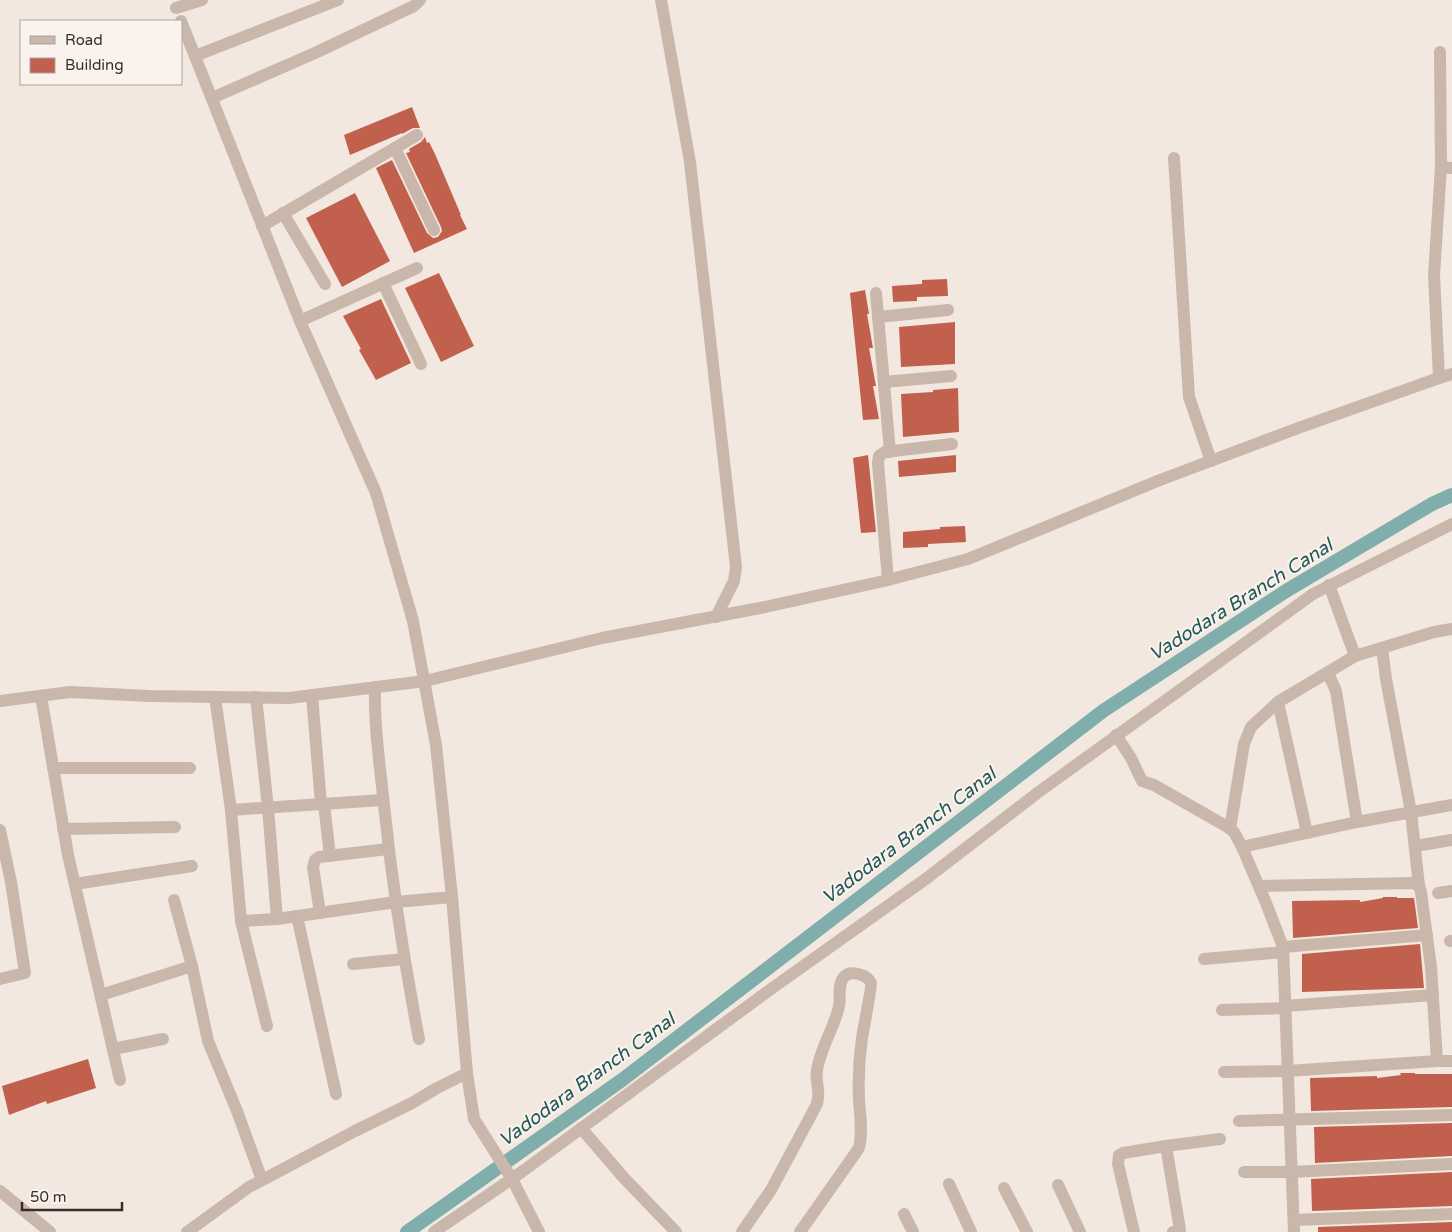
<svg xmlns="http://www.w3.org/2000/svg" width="1452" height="1232" font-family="'Varela Round',sans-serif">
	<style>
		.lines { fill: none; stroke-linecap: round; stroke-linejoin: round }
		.canal { stroke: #7faeac; stroke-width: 14 }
		.building { fill: #c2604e }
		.minor { stroke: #cab7ab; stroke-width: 12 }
		.labels { text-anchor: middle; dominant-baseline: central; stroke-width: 4; stroke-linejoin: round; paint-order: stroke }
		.water-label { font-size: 19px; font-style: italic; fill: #215958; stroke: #faf2ec }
	</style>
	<rect width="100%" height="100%" fill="#f2e8df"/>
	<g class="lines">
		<path class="canal" d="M407,1232l215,-152 481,-369 183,-120 146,-87 20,-9"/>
	</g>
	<g class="building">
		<path d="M412,107l8,21h-7l-11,6v-1l-52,22 -6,-20z"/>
		<path d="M425,137l2,6 2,-1 6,12 26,61h-1l7,14 -53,24 -38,-85 16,-8 35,73 6,5 5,-1 4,-6 -1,-4 -35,-74 4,-1 -1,-3 12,-7z"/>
		<path d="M355,193l35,68 -48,26 -36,-69z"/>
		<path d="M439,273l35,73 -33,16 -36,-74z"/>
		<path d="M947,279l1,17 -31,1v4l-24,1 -1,-16 30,-2v-4z"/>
		<path d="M865,290l4,24h-2l6,34h-4l7,38h-3l6,33 -16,1 -13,-127z"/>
		<path d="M381,299l30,64 -35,17 -17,-30 2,-1 -18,-33z"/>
		<path d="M955,322v42l-54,3 -2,-40z"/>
		<path d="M958,388l1,44 -56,5 -2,-43 32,-2v-2z"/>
		<path d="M868,455l8,77 -15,1 -8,-75z"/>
		<path d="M956,455v17l-57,5 -1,-16z"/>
		<path d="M965,526l1,16 -38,2v3l-25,1v-16l37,-3v-2z"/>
		<path d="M1383,897h14v1h17l4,30 -125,10 -1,-37 68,-1v2l23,-4z"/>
		<path d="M1420,944l4,44 -122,4v-38z"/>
		<path d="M88,1059l8,29 -49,16 -1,-3 -37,14 -7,-29z"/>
		<path d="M1400,1073h15v1h37v33l-141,4 -1,-33 67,-2v2l24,-3z"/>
		<path d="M1452,1123v33l-137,7 -1,-36z"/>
		<path d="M1452,1172v34l-140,5 -1,-32z"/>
		<path d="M1452,1222v10h-134v-5z"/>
	</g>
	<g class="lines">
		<g class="minor">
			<path d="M661,0l29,162 46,405 -2,14 -18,36"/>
			<path d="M176,8l26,-8"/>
			<path d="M181,21l119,300 76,172 37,128 23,124 16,152 15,176 7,46 38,60 27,53"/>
			<path d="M1440,52l1,115"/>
			<path d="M195,56l143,-56"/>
			<path d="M212,98l103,-45 99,-47 6,-6"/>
			<path d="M395,148l39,82"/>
			<path d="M1174,158l15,239 22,64"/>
			<path d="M283,213l42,71"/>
			<path d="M262,226l155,-91"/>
			<path d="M383,283l38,81"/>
			<path d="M876,293l14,159"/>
			<path d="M878,317l70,-7"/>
			<path d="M300,321l117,-53"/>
			<path d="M1439,378l13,-4"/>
			<path d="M884,382l67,-6"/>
			<path d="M888,580l-10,-117 1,-7 6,-4 67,-8"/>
			<path d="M1382,648l4,31 25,133 8,74"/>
			<path d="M1355,656l79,-24 18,-3"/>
			<path d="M1328,673l8,18 21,131"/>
			<path d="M375,687c-1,40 5,79 9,118 8,78 20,156 35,234"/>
			<path d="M312,695l9,109"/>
			<path d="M41,696l27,159 52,225"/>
			<path d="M215,697l16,113 10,111 36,-2 119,-17 56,-5"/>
			<path d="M256,697l12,111 9,111"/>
			<path d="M0,701l70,-9 79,4 140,2 136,-17 177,-43 158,-30 124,-27 84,-22 192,-79 141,-53 138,-49 -5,-103 7,-108 11,1"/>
			<path d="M1278,702l29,131"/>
			<path d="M1116,735l15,23 11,23 12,4 72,41 8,6 8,15 24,56 17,44 11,285"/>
			<path d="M53,768h137"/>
			<path d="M324,804l6,52"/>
			<path d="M231,810l152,-10"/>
			<path d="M63,829l112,-2"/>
			<path d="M1230,829l14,-85 7,-17 27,-25 77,-46 -26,-71"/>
			<path d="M0,830l11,52 14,91 -25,6"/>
			<path d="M1415,846l37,-6"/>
			<path d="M1242,847l115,-25 95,-17"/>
			<path d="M75,884l117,-18"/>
			<path d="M1438,893l14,-2"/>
			<path d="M320,913l-7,-46 2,-7 4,-3 69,-8"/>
			<path d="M297,916l39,178"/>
			<path d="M241,921l26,105"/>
			<path d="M1450,941h2"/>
			<path d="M1283,947l144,-12"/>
			<path d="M1204,959l79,-7"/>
			<path d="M353,964l51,-5"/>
			<path d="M192,966l16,75 29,70 25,69"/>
			<path d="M101,995l91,-29 -18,-66"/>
			<path d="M1285,1006l148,-11"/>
			<path d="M1222,1010l63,-2"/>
			<path d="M113,1049l50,-10"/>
			<path d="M1437,1061h15"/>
			<path d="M1224,1072l63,-1 150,-10 -6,-94 -10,-75 -2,-6 -5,-3 -155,3"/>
			<path d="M1239,1121l213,-6"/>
			<path d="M581,1128l43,50 52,54"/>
			<path d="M1244,1172h47l161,-8"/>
			<path d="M949,1184l22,48"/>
			<path d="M1058,1185l22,47"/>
			<path d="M1004,1188l23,44"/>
			<path d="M0,1191l50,41"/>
			<path d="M904,1214l9,18"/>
			<path d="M1294,1220l158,-6"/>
			<path d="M187,1232l62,-45 106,-56 57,-28 25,-15 30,-15"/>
			<path d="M434,1232l89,-61 248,-182 156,-111 113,-87 273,-197 139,-70"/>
			<path d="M742,1232l29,-42 46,-86c4,-14 -2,-20 0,-33 2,-21 18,-44 22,-65 2,-9 -2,-21 5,-29 6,-7 23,-3 27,6 1,3 -8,48 -9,55 -3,21 -4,40 -3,61 1,17 4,32 0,49l-59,84"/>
			<path d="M1134,1232l-16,-68 1,-9 4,-2 43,-7"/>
			<path d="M1173,1232l7,-2 -14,-84 54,-7"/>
		</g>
	</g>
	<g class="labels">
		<g class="water-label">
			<text transform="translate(1241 600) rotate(-32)">Vadodara Branch Canal</text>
			<text transform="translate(909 836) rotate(-37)">Vadodara Branch Canal</text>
			<text transform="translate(587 1080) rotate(-36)">Vadodara Branch Canal</text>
		</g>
	</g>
	<rect x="20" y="20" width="162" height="65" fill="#faf2ec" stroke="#aca39e"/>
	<rect x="30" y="36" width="25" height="8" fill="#cab7ab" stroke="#aca39e"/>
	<text x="65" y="45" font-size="15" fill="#382d2a">Road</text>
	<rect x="30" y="58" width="25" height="15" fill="#c2604e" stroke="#aca39e"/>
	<text x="65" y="70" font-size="15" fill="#382d2a">Building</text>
	<path d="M22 1202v8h100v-8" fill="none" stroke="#382d2a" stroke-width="2.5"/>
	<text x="30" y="1202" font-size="15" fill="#382d2a" stroke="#faf2ec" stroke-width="4" paint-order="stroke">50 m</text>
</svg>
